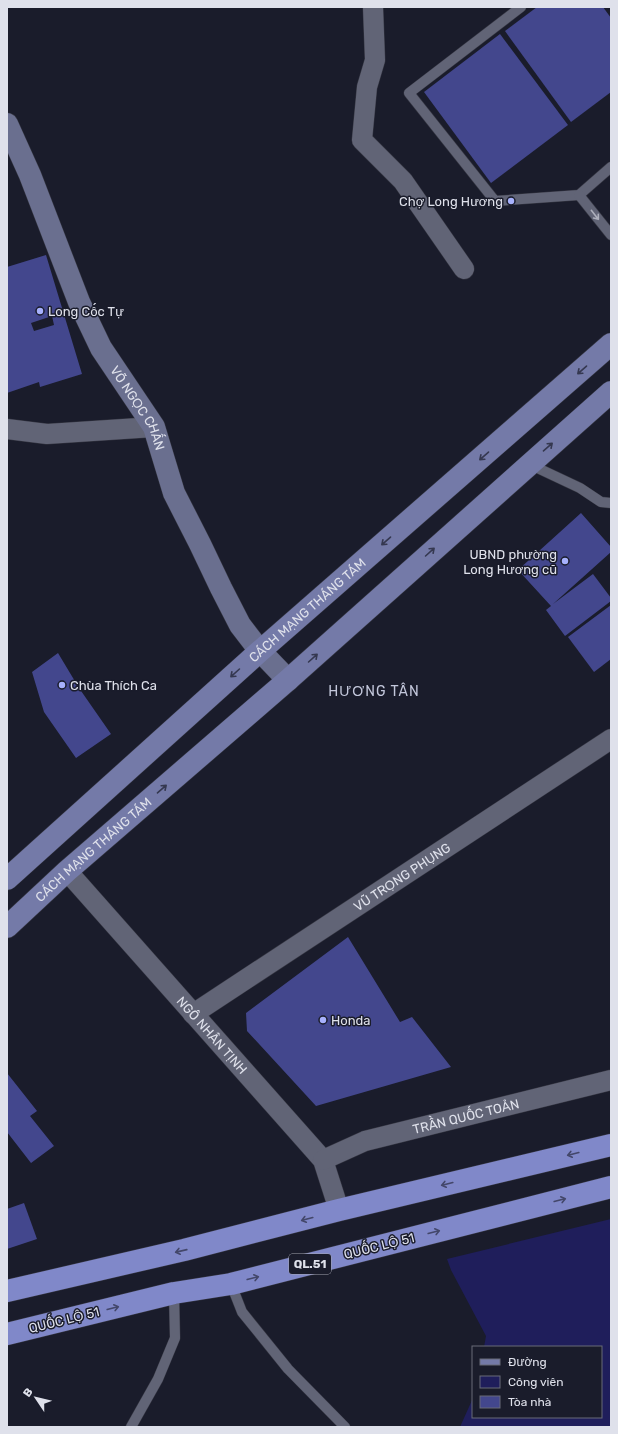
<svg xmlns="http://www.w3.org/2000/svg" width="618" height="1434" font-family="Rubik,sans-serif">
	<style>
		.green { fill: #1f1e5b }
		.building { fill: #43478d; fill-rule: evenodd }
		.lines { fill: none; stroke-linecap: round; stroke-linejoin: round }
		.lane-casing { stroke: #363743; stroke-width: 11 }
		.street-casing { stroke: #363743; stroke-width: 21 }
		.secondary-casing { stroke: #363743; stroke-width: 23 }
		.primary-casing { stroke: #363743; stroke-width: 23 }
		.highway-casing { stroke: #363743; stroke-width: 23 }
		.lane { stroke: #616476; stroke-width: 10 }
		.street { stroke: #616476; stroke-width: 20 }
		.secondary { stroke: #6a6f8f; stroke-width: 22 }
		.primary { stroke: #747aa8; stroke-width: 22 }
		.highway { stroke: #8088c9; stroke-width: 22 }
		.oneway { stroke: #adafbc }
		.oneway2 { stroke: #353850 }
		.oneway3 { stroke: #43476a }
		.poi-dot { fill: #a7b1fc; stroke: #1a1c2b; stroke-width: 1.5 }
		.labels { text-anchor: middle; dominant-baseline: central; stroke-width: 3; stroke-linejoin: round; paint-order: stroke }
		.shield { fill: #1a1c2b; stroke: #a4a6b1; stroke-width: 1 }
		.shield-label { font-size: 12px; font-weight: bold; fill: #dfe1eb }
		.poi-label { font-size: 13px; fill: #dfe1eb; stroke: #1a1c2b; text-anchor: start }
		.street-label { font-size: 13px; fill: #dfe1eb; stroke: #1a1c2b }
		.neighbourhood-label { font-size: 14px; letter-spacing: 1px; fill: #c3c7db; stroke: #1a1c2b }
	</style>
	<rect width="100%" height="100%" fill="#1a1c2b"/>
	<path class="green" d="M611,1219v208h-151l13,-29v19h128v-70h-117l2,-11 -35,-66 -4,-11z"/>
	<g class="building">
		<path d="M537,7h66l8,11v74l-40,30 -66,-91z"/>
		<path d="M500,34l68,91 -77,58 -67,-91z"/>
		<path d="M46,255l36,119 -42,13 -1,-5 -32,11v-126zM52,316l2,9 -20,6 -3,-8z"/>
		<path d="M581,513l30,34v5l-58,52 40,-30 18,24v3l-46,35 -19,-26 5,-4 -33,-36z"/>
		<path d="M611,605v54l-17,13 -26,-35z"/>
		<path d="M58,653l21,35 32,46 -35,24 -32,-46 -12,-40z"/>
		<path d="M348,937l52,85 12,-5 39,50 -135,39 -69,-75 -1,-18z"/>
		<path d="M7,1073l30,38 -7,5 24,30 -23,17 -24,-31z"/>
		<path d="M24,1203l13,36 -30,10v-40z"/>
	</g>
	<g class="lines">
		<defs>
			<g id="lane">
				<path d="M521,7l-112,86 86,108 84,-6 32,-28"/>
				<path d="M579,195l32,40"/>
				<path d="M529,464l51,24 21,14 10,1"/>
				<path d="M231,1284l11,28 46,57 57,58"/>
				<path d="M131,1427l27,-48 17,-41 -1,-45"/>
			</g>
			<g id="street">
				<path d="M373,7l2,53 -8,27 -5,53 41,41 61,88"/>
				<path d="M7,429l40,5 107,-7"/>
				<path id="s1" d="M67,871l256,289 16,50"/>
				<path id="s2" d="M193,1014l418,-275"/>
				<path id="s3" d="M323,1160l42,-19 246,-61"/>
			</g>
			<g id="secondary">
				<path id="s4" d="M7,124l23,51 49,127 22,46 53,79 20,66 26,51 21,44 19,37 20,26 28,29"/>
			</g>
			<g id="primary">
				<path id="s5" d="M7,879l253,-228 351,-307"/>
				<path id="s6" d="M7,927l60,-56 221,-191 323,-288"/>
			</g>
			<g id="highway">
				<path d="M7,1291l177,-41 155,-40 272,-65"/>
				<path d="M7,1334l167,-41 57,-9 380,-97"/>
			</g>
		</defs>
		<use href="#lane" class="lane-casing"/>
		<use href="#street" class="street-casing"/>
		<use href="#secondary" class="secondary-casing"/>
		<use href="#primary" class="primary-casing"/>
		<use href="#highway" class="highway-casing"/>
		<use href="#lane" class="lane"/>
		<use href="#street" class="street"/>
		<use href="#secondary" class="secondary"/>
		<use href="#primary" class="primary"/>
		<use href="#highway" class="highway"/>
	</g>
	<defs><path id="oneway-shaft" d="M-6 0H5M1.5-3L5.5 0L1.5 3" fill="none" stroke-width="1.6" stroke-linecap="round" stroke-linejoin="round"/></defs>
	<use class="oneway" href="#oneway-shaft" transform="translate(595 215) rotate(52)"/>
	<g class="oneway2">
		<use href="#oneway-shaft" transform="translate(582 370) rotate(139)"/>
		<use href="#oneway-shaft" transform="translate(548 447) rotate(-41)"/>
		<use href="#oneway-shaft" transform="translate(484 456) rotate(139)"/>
		<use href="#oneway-shaft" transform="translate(386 541) rotate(139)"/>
		<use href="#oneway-shaft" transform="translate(430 552) rotate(-42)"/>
		<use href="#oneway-shaft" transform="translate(313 658) rotate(-42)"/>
		<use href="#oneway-shaft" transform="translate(235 673) rotate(138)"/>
		<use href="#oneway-shaft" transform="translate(162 789) rotate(-41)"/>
	</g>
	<g class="oneway3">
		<use href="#oneway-shaft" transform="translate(573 1154) rotate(166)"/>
		<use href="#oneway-shaft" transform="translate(447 1184) rotate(166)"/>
		<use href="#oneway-shaft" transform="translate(560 1200) rotate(-14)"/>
		<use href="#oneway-shaft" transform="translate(307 1219) rotate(165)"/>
		<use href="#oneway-shaft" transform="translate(434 1232) rotate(-14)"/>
		<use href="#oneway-shaft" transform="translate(181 1251) rotate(167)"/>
		<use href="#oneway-shaft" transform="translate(253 1278) rotate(-14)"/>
		<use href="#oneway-shaft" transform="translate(113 1308) rotate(-14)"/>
	</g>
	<g class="poi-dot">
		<circle cx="511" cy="201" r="4"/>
		<circle cx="40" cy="311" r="4"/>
		<circle cx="565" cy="561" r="4"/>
		<circle cx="62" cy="685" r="4"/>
		<circle cx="323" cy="1020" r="4"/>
	</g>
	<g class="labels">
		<rect class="shield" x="289" y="1254" width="42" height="20" rx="3"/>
		<g class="shield-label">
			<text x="310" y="1264">QL.51</text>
		</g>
		<g class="poi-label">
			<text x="503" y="201" text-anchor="end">Chợ Long Hương</text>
			<text x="48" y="311">Long Cốc Tự</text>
			<text x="557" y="554" text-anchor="end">UBND phường<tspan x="557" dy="15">Long Hương cũ</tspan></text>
			<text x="70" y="685">Chùa Thích Ca</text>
			<text x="331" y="1020">Honda</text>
		</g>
		<g class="street-label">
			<text stroke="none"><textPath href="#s4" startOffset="314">VÕ NGỌC CHẤN</textPath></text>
			<text stroke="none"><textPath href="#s5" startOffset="403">CÁCH MẠNG THÁNG TÁM</textPath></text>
			<text stroke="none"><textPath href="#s6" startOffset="116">CÁCH MẠNG THÁNG TÁM</textPath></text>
			<text stroke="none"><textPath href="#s2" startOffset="250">VŨ TRỌNG PHỤNG</textPath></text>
			<text stroke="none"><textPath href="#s1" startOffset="219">NGÔ NHÂN TỊNH</textPath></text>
			<text stroke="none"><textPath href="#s3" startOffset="150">TRẦN QUỐC TOẢN</textPath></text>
			<text transform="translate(379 1246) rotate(-14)">QUỐC LỘ 51</text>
			<text transform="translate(64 1320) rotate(-14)">QUỐC LỘ 51</text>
		</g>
		<g class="neighbourhood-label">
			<text x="374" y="691">HƯƠNG TÂN</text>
		</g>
	</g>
	<rect width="618" height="1434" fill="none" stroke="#dfe1eb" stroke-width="16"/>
	<rect x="472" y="1346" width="130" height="72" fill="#1a1c2b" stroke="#696b78"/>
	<rect x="480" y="1359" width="20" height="6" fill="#747aa8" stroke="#696b78"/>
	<text x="508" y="1366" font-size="12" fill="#dfe1eb">Đường</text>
	<rect x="480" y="1376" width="20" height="12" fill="#1f1e5b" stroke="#696b78"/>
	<text x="508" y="1386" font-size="12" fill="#dfe1eb">Công viên</text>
	<rect x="480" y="1396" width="20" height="12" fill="#43478d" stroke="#696b78"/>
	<text x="508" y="1406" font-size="12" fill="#dfe1eb">Tòa nhà</text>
	<g transform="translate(36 1398) rotate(305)" stroke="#1a1c2b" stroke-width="3" paint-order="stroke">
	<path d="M0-3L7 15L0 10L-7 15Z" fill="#dfe1eb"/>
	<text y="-6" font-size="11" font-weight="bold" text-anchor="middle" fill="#dfe1eb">B</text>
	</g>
</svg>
